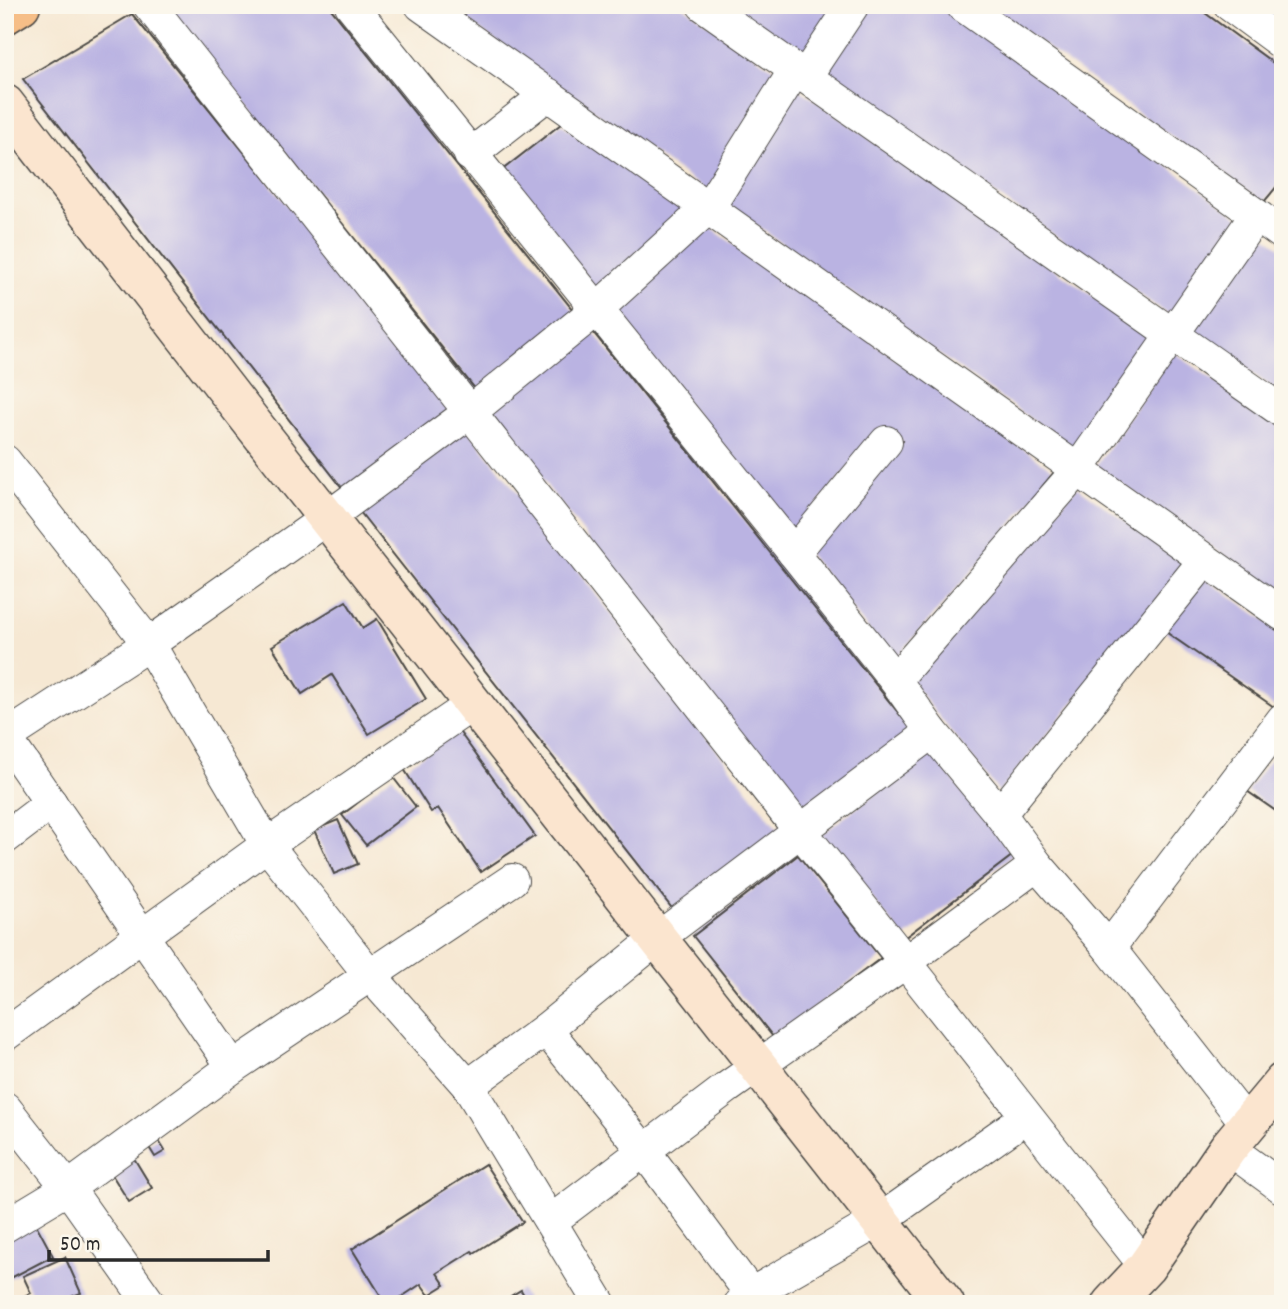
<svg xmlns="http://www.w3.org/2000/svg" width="1288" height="1309" font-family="Dekko,sans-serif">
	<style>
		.building { fill: #bab3e2 }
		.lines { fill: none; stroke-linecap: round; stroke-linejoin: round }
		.street-casing { stroke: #494744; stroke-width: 34 }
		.secondary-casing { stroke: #494744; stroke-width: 41 }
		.primary-casing { stroke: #494744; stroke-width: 41 }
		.street { stroke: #fff; stroke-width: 32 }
		.secondary { stroke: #fbe5cf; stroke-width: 38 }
		.primary { stroke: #f6be87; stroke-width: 38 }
	</style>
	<rect width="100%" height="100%" fill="#fbf7ec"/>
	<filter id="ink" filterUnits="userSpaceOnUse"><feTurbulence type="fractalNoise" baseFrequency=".0143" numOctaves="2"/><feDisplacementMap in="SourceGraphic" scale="14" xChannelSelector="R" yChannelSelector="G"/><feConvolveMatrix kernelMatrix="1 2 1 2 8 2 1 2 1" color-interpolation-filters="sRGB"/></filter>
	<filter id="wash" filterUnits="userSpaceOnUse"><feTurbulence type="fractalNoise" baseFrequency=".00686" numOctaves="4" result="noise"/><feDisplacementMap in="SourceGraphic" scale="28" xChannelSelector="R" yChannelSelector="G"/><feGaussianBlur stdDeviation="1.57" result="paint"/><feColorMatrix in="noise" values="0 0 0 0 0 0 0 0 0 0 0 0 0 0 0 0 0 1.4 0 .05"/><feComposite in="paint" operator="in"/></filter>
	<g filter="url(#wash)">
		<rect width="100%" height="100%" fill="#f6e8d3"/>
		<g id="blocks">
			<g class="building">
				<path d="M167,5h161l249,310 -97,80z"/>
				<path d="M445,5h236l100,69 -74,117z"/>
				<path d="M722,5h123l-41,58z"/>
				<path d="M861,5h85l296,215 -70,97 -353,-246z"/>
				<path d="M987,5h207l89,65v109l-19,23z"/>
				<path d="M132,14l321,396 -106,84 -324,-415z"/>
				<path d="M795,86l360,254 -76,113 -357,-252z"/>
				<path d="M561,124l130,90 -91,81 -99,-124z"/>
				<path d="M705,224l350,247 -75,91 -87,99 -85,-108 95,-112 -19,-14 -92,107 -182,-226z"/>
				<path d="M1258,231l25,18v146l-95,-67z"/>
				<path d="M589,327l324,404 -110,84 -315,-405z"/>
				<path d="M1173,352l110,76v169l-187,-131z"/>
				<path d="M467,428l314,405 -106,79 -315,-400z"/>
				<path d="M1077,487l110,78 -188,227 -89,-112z"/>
				<path d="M1204,578l79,55v62l-9,12 -111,-77z"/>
				<path d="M346,601l17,27 14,-9 49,80 -57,35 -37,-59 -30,19 -30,-48z"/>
				<path d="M458,730l77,106 -54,36 -43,-64 -7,4 -27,-43z"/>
				<path d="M1283,743v73l-36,-25z"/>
				<path d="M931,752l82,103 -109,83 -83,-103z"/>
				<path d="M392,776l24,31 -50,38 -24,-30z"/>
				<path d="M338,820l20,44 -24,10 -20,-44z"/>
				<path d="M798,855l83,103 -107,80 -81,-102z"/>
				<path d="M157,1138l8,13 -10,6 -8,-13z"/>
				<path d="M132,1155l20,33 -23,14 -20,-32z"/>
				<path d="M485,1164l38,58 -49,31 -2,-2 -35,22 8,12 -16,10 -8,-11 -30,20h-5l-34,-55z"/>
				<path d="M24,1202l29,54 -48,25v-69z"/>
				<path d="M65,1257l16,36 -8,3 4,8h-70l24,-11 -8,-17z"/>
				<path d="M521,1290l8,14h-14l-4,-8z"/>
			</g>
		</g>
	</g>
	<g filter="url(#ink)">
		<use href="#blocks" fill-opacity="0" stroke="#494744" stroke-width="2"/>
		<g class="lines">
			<defs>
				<g id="street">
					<path d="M149,5l652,827c117,143 229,290 345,435"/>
					<path d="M351,5l443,548 101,127 37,52 68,82 37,51 72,83 139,177"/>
					<path d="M421,5l862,610"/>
					<path d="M703,5l580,407"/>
					<path d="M962,5l321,229"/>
					<path d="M1230,5l53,39"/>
					<path d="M805,77l48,-72"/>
					<path d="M470,155l78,-61"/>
					<path d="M5,461l144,183 118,201 102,129 99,112 132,218"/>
					<path d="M794,553l92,-111"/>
					<path d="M895,680l182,-209 179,-256"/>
					<path d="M5,737l228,330"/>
					<path d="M6,737l143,-93 178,-126 143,-106 126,-102 113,-103 86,-137"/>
					<path d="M1000,814l204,-253"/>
					<path d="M5,838l46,-35"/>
					<path d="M1109,948l174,-229"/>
					<path d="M546,1029l99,123 106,142"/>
					<path d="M5,1035l262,-190 206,-141"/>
					<path d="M468,1086l78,-57 112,-91 274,-206"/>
					<path d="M5,1108l63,80 82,116"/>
					<path d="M1228,1148l55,40"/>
					<path d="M551,1221l177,-134 179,-126 130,-96"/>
					<path d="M5,1226l63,-38 165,-121 279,-187"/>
					<path d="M740,1304l11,-10 129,-74 146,-103"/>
				</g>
				<g id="secondary">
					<path d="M5,104l234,302 706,898"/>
					<path d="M1111,1304l35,-37 82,-119 55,-66"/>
				</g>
				<path id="primary" d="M5,15l16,-10"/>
			</defs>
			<use href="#street" class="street-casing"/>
			<use href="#secondary" class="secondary-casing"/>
			<use href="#primary" class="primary-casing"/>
			<use href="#street" class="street"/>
			<use href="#secondary" class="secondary"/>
			<use href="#primary" class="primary"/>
		</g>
	</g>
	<rect width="1288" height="1309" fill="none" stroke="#fbf7ec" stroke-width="28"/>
	<path d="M49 1250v10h219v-10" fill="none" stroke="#2b2b2b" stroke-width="3.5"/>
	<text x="60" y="1250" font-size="21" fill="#2b2b2b" stroke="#fbf7ec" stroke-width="5" paint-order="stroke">50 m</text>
</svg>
